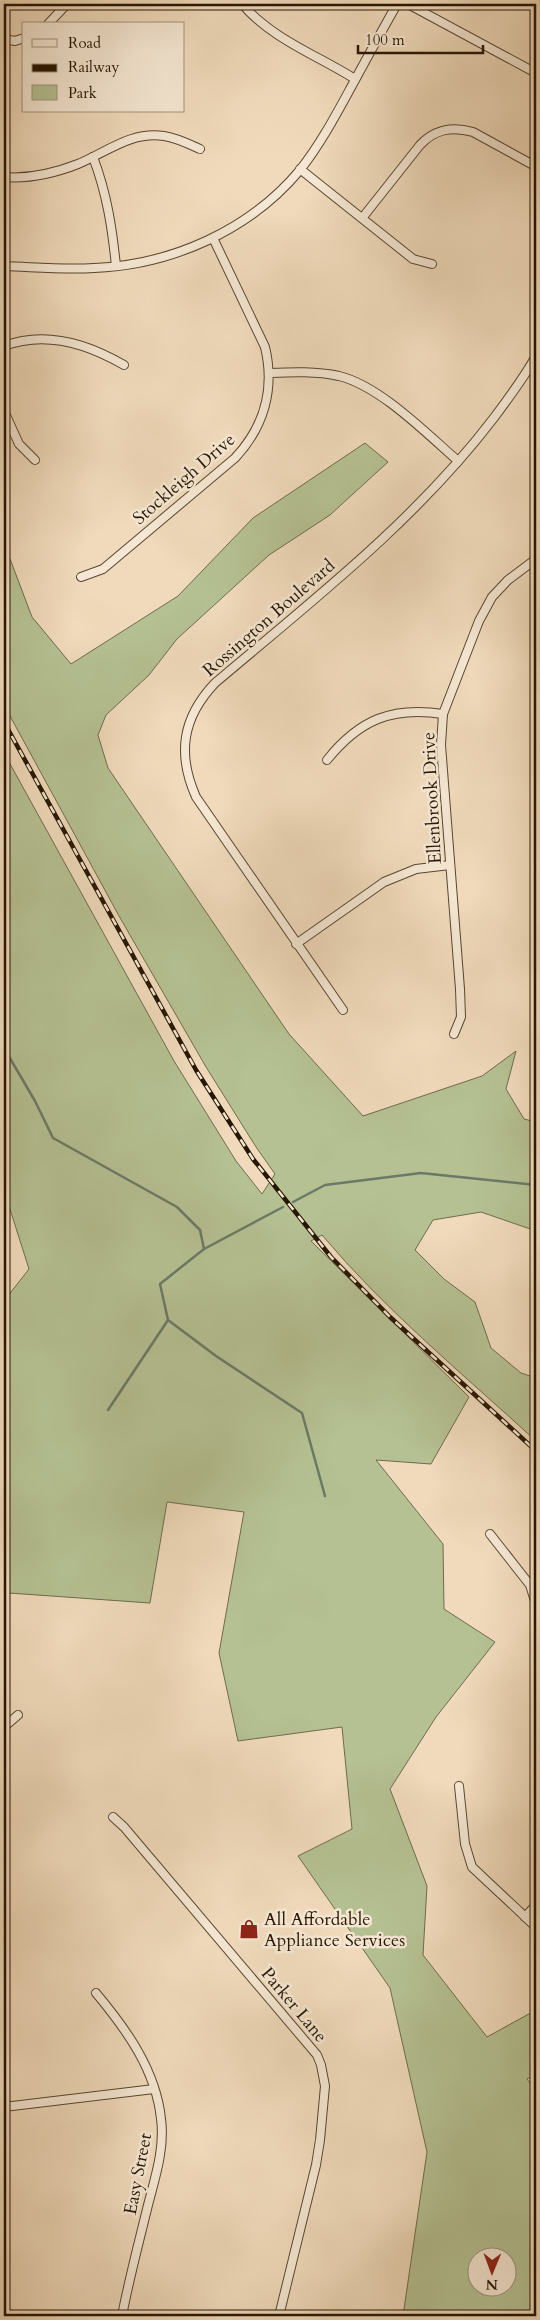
<svg xmlns="http://www.w3.org/2000/svg" width="540" height="2320" font-family="Cardo,serif">
	<style>
		.green { fill: #b5c193; stroke: #6e6c4a; fill-rule: evenodd }
		.lines { fill: none; stroke-linecap: round; stroke-linejoin: round }
		.stream { stroke: #6c7967; stroke-width: 2.5 }
		.street-casing { stroke: #584730; stroke-width: 10 }
		.street { stroke: #f5e7d3; stroke-width: 8 }
		.rail-casing { stroke: #261602; stroke-width: 4.5 }
		.rail { stroke: #f5e7d3; stroke-width: 2.5; stroke-dasharray: 8; stroke-linecap: butt }
		.labels { text-anchor: middle; dominant-baseline: central; stroke-width: 5; stroke-linejoin: round; paint-order: stroke }
		.street-label { font-size: 18px; fill: #261602; stroke: #f5e7d3 }
		.poi-label { font-size: 18px; fill: #261602; stroke: #f5e7d3; text-anchor: start }
	</style>
	<rect width="100%" height="100%" fill="#f0dabb"/>
	<filter id="stains"><feTurbulence type="fractalNoise" baseFrequency=".004" numOctaves="4"/><feColorMatrix values="0 0 0 0 .2 0 0 0 0 .09 0 0 0 0 .02 0 0 0 .5 -.17"/></filter>
	<radialGradient id="worn" r=".72"><stop offset=".6" stop-color="#630" stop-opacity="0"/><stop offset="1" stop-color="#630" stop-opacity=".3"/></radialGradient>
	<path class="green" d="M365,443l23,19 -58,53 -61,40 -92,84 -28,36 -43,40 -8,20 10,33 181,266 74,82 119,-40 34,-25 -10,38 18,30 12,3v109l-55,-19 -48,8 -18,30 29,29 31,23 16,46 30,25 15,5v63c-73,-67 -150,-130 -214,-206l-11,6 158,156 -38,67 -55,-4 67,84 1,65 51,33 -59,75 -46,72 37,97 -4,69 64,82 49,-27v64l-9,5 9,12v225h-133l24,-164 -37,-164 -92,-132 54,-27 -10,-102 -104,14 -19,-88 25,-141 -77,-10 -17,101 -141,-10 -5,4v-296l25,-32 -20,-63 -5,-9v-444l170,308 62,100 26,33 13,-20 -19,-27 -50,-80 -87,-151 -115,-211v-162l28,74 39,47 107,-68 75,-78zM478,2258h30v30h-30z"/>
	<g class="lines">
		<g class="stream">
			<path d="M4,1048l31,53 18,37 124,69 23,23 4,19"/>
			<path d="M293,1202l32,-17 96,-12 115,12"/>
			<path d="M168,1320l48,36 86,57 23,83"/>
			<path d="M108,1410l60,-90 -8,-36 44,-35 79,-42"/>
		</g>
		<defs>
			<g id="street">
				<path d="M242,4c30,35 75,51 113,75"/>
				<path d="M408,4l128,69"/>
				<path d="M48,24l19,-20"/>
				<path d="M4,39l11,2 9,-3"/>
				<path d="M93,157c14,37 19,70 23,109"/>
				<path d="M300,169l113,90 19,5"/>
				<path d="M4,177c25,2 51,-4 74,-13 29,-12 53,-33 86,-28 13,2 25,8 36,13"/>
				<path d="M363,217l57,-72c15,-16 32,-19 53,-13l62,34"/>
				<path d="M4,266c30,1 60,4 90,2 78,-3 156,-38 206,-98 22,-28 38,-59 55,-90 14,-26 28,-51 42,-76"/>
				<path d="M4,346c42,-16 84,-2 120,19"/>
				<path d="M270,373c23,-1 46,-2 69,3 41,10 87,57 119,85"/>
				<path d="M4,411l15,33 16,16"/>
				<path d="M81,577l22,-8 132,-111c29,-31 40,-69 30,-111l-52,-109"/>
				<path d="M327,760c32,-40 65,-54 116,-46"/>
				<path d="M296,944l88,-62 32,-13 34,-4"/>
				<path d="M343,1010l-147,-213c-19,-43 -14,-79 19,-114 97,-82 200,-162 278,-264 15,-20 31,-41 43,-63"/>
				<path d="M454,1034l7,-17 -1,-28 -19,-244 2,-31 36,-93 13,-24 16,-17 28,-21"/>
				<path d="M490,1534l40,51 6,19"/>
				<path d="M4,1727l14,-12"/>
				<path d="M459,1786l6,58 7,23 64,60"/>
				<path d="M113,1817l11,10 193,228 4,10 4,21 -5,54 -4,25 -37,151"/>
				<path d="M525,1917l11,-12"/>
				<path d="M96,1993c30,36 60,77 65,126 4,29 -6,59 -13,86 -9,37 -19,74 -26,111"/>
				<path d="M4,2107l150,-18"/>
				<path d="M4,2314l19,2"/>
			</g>
		</defs>
		<use href="#street" class="street-casing"/>
		<use href="#street" class="street"/>
		<defs>
			<path id="rail" d="M4,722l192,348 57,89 78,98 59,60 146,134"/>
		</defs>
		<use href="#rail" class="rail-casing"/>
		<use href="#rail" class="rail"/>
	</g>
	<defs>
		<symbol id="shop-bare" viewBox="-9 -9 18 18"><path d="M-5-2.5h2.3a2.7 3.5 0 0 1 5.4 0H5L5.5 6h-11ZM-1.5-2.5h3a1.5 2.3 0 0 0-3 0Z" fill="#8f2418" stroke="#f5e7d3" stroke-width="2.5" paint-order="stroke"/></symbol>
	</defs>
	<g fill-rule="evenodd">
		<use href="#shop-bare" x="235" y="1915" width="28" height="28"/>
	</g>
	<g class="labels">
		<g class="street-label">
			<text transform="translate(184 479) rotate(-41)">Stockleigh Drive</text>
			<text transform="translate(269 618) rotate(-41)">Rossington Boulevard</text>
			<text transform="translate(432 798) rotate(-93)">Ellenbrook Drive</text>
			<text transform="translate(294 2005) rotate(50)">Parker Lane</text>
			<text transform="translate(138 2174) rotate(-79)">Easy Street</text>
		</g>
		<g class="poi-label">
			<text x="264" y="1919">All Affordable<tspan x="264" dy="21">Appliance Services</tspan></text>
		</g>
	</g>
	<rect width="540" height="2320" fill="none" stroke="#f0dabb" stroke-width="20"/>
	<rect x="5" y="5" width="530" height="2310" fill="none" stroke="#261602" stroke-width="2.5"/>
	<rect x="10" y="10" width="520" height="2300" fill="none" stroke="#261602"/>
	<rect x="22" y="22" width="162" height="90" fill="#f5e7d3" stroke="#a2937f"/>
	<rect x="32" y="39" width="25" height="8" fill="#f5e7d3" stroke="#a2937f"/>
	<text x="68" y="48" font-size="15" fill="#261602">Road</text>
	<rect x="32" y="64" width="25" height="8" fill="#261602" stroke="#a2937f"/>
	<text x="68" y="72" font-size="15" fill="#261602">Railway</text>
	<rect x="32" y="85" width="25" height="15" fill="#b5c193" stroke="#a2937f"/>
	<text x="68" y="98" font-size="15" fill="#261602">Park</text>
	<g transform="translate(492 2272) rotate(181)"><circle r="24" fill="#f5e7d3" stroke="#a2937f"/>
	<path d="M0-4L9 19L0 12L-9 19Z" fill="#8f2418"/>
	<text y="-8" font-size="14" font-weight="bold" text-anchor="middle" fill="#261602">N</text>
	</g>
	<path d="M358 45v8h125v-8" fill="none" stroke="#261602" stroke-width="2.5"/>
	<text x="365" y="45" font-size="15" fill="#261602" stroke="#f5e7d3" stroke-width="4" paint-order="stroke">100 m</text>
	<rect width="100%" height="100%" filter="url(#stains)"/>
	<rect width="100%" height="100%" fill="url(#worn)"/>
</svg>
